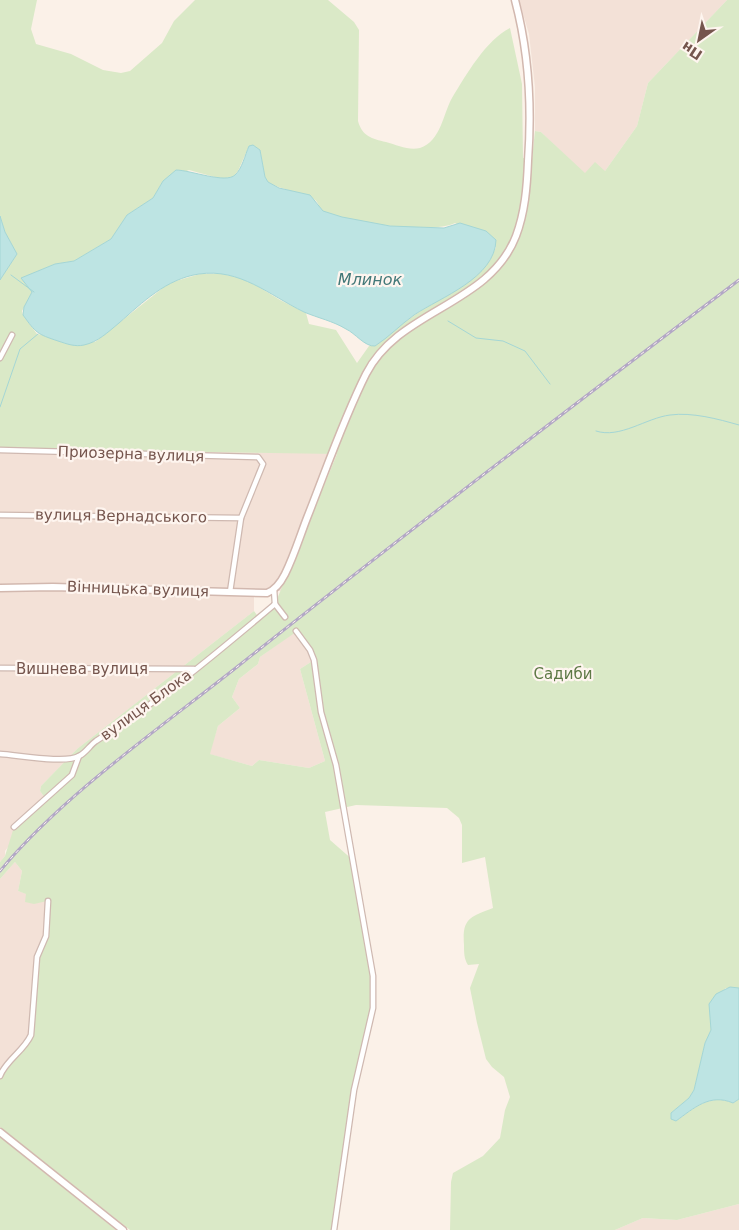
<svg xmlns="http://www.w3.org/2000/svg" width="739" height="1230" font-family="'DejaVu Sans',sans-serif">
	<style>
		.residential { fill: #f3e1d7 }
		.green { fill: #dae9c7; fill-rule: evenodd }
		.water { fill: #bde4e3; stroke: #a4d6d5 }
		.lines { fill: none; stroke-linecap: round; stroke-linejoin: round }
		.stream { stroke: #a4d6d5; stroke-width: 1 }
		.street-casing { stroke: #cfb9b1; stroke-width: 7 }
		.secondary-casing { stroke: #d2b8af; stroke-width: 9 }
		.street { stroke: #fff; stroke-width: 4.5 }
		.secondary { stroke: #fff; stroke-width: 6 }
		.rail-casing { stroke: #b2a7c5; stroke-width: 3 }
		.rail { stroke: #fef5ef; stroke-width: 1; stroke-dasharray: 4; stroke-linecap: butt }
		.labels { text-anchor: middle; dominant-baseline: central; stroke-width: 4.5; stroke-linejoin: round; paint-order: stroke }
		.street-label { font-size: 15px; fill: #75554d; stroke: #fef5ef }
		.park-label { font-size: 15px; fill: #5e7946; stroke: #fef5ef }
		.water-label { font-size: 16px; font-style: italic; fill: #427878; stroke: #fef5ef }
	</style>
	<rect width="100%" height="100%" fill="#fbf1e8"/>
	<g class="residential">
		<path d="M519,0h208l-79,83 -11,43 -32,45 -20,3 -44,-42 -6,-1v-44l-6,-53z"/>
		<path d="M0,449l322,4 15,1 -56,137 -228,-7 -53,3z"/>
		<path d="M0,588l254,7v16l-177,138 -36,37 -1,5 5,7 -40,53v5l-5,6z"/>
		<path d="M296,631l18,29 -14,9 25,92 -16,7 -50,-8 -7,6 -43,-12 9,-28 22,-18 -8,-11 7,-18 19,-15 2,-7z"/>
		<path d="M15,862l7,9 -4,20 30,10 -2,35 -15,99 -31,36v-192z"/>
		<path d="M739,1204v26h-124l28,-12 34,2z"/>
	</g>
	<g class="green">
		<path d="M0,0h37l-6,29 5,15 35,10 32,16 18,3 9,-2 32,-28 12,-22 21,-21h133l26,22 5,8 -1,91c4,15 14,18 28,21 11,3 23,9 34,6 21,-7 23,-34 32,-50 14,-23 34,-58 58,-70l12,56 1,74 9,1 3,-28 6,1 44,41 10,-11 10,9 32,-45 11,-43 79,-83h12v988h-13l-15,13v29l-6,13 -11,47 -5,8 -18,15 5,8c19,-13 34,-28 57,-18l6,-4v105l-62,16 -34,-2 -28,12h-165l1,-48 2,-9 30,-17 17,-18 5,-28 5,-13 -6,-20 -12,-10 -6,-8 -9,-36 -7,-35 9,-24 -11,1c-4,-6 -4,-13 -4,-20 -2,-27 6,-28 29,-37l-8,-51 -23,6v-38l-3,-7 -12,-10 -91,-3 -31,7 5,28 24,21 17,98 3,41 -14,64 -26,166h-204l-130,-103v-56l28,-31 9,-83 8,-17 2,-39 -13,3 -9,-2 1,-8 -8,-3 4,-20 -7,-9 -15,17v-17l5,-6 9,-29 31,-29 -5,-7 1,-5 36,-37 177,-138 5,7 16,-14 62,-150 -337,-5v-169l17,-26 -12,-22 -5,-16zM249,146l11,4 5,27 3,5c12,8 39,11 47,18 4,3 4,9 9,12 20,11 112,22 131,11l41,24 -6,13 -24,24 -35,20 -31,21 -22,19 -9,2 -12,17 -21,-33 -27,-6 -3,-11 -26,-13 -34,-21 -24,-5h-22l-31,9 -74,59 -58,-8 -14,-19 -1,-4 10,-19 -10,-14 33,-14 19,-3 37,-22 16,-24 26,-17 10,-17 26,-11 33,9 10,-1 6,-7zM296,632l18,28 -14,9 25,92 -16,7 -50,-8 -7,6 -42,-12 8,-28 22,-18 -8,-11 7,-18 19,-15 2,-7z"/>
		<path d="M0,1137l116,93h-116z"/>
	</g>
	<g class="water">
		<path d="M253,145l7,5 5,27 3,5 11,6 31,7 13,16 19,6 48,9 54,2 16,-5 26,8 10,9c-1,38 -55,57 -82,75 -14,10 -25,22 -39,31 -10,1 -20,-13 -29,-17 -13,-8 -28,-11 -42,-17 -35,-17 -64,-44 -105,-38 -33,5 -56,28 -80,49 -11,9 -21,19 -35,22 -9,2 -17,-1 -26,-4 -21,-7 -22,-8 -35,-26l1,-8 8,-15 -11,-14 34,-14 19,-3 37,-22 16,-24 26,-17 10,-17 13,-11c14,0 50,14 59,5 7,-6 10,-20 14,-29z"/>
		<path d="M0,216l5,16 12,22 -17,26z"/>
		<path d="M730,987l9,1v111l-6,4c-23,-10 -39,5 -57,18l-5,-2v-6l18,-15 5,-8 11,-47 6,-13 -2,-26 7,-10z"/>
	</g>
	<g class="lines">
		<g class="stream">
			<path d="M11,275l23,17"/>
			<path d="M448,321l28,17 27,3 22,10 25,33"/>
			<path d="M0,407l20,-58 18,-15"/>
			<path d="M596,431c24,8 50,-13 74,-16 22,-3 48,4 69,10"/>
		</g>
		<defs>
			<g id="street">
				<path d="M0,358l12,-23"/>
				<path d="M0,450l258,7 5,7 -22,54 -11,74"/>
				<path d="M0,515l241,3"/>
				<path d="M274,589l1,15 10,13"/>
				<path d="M296,631l14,19 4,10 7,52 15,53 37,211v32l-19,82 -20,140"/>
				<path d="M0,668l194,1"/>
				<path d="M0,754c18,1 66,10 79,2 7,-3 11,-11 17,-15 64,-40 122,-89 179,-137"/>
				<path d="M14,827l58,-52 7,-19"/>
				<path d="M0,1076c6,-16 24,-25 31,-41l6,-78 9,-21 2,-35"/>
			</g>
			<g id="secondary">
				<path d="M0,588l53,-1 214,6c8,-3 14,-11 18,-19 9,-18 15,-38 22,-56 19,-48 36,-98 59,-144 33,-65 123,-68 150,-138 9,-24 11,-49 12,-75 4,-54 1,-108 -13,-161"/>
				<path d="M0,1132l123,98"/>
			</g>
		</defs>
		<use href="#street" class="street-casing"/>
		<use href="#secondary" class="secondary-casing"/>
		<use href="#street" class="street"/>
		<use href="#secondary" class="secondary"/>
		<defs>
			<path id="rail" d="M0,871c64,-77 163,-145 242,-208 164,-130 330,-257 497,-383"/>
		</defs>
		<use href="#rail" class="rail-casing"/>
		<use href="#rail" class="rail"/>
	</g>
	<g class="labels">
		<g class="street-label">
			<text transform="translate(131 454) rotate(2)">Приозерна вулиця</text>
			<text transform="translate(121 516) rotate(1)">вулиця Вернадського</text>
			<text transform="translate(138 589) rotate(2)">Вінницька вулиця</text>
			<text x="82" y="669">Вишнева вулиця</text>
			<text transform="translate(146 705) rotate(-36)">вулиця Блока</text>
		</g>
		<g class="park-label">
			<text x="563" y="674">Садиби</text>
		</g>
		<g class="water-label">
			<text x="370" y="279">Млинок</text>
		</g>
	</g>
	<g transform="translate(699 40) rotate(213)" stroke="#fef5ef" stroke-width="4" paint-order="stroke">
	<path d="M0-4L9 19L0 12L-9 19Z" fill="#75554d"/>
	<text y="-8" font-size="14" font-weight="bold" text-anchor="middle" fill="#75554d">Пн</text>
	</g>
</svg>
